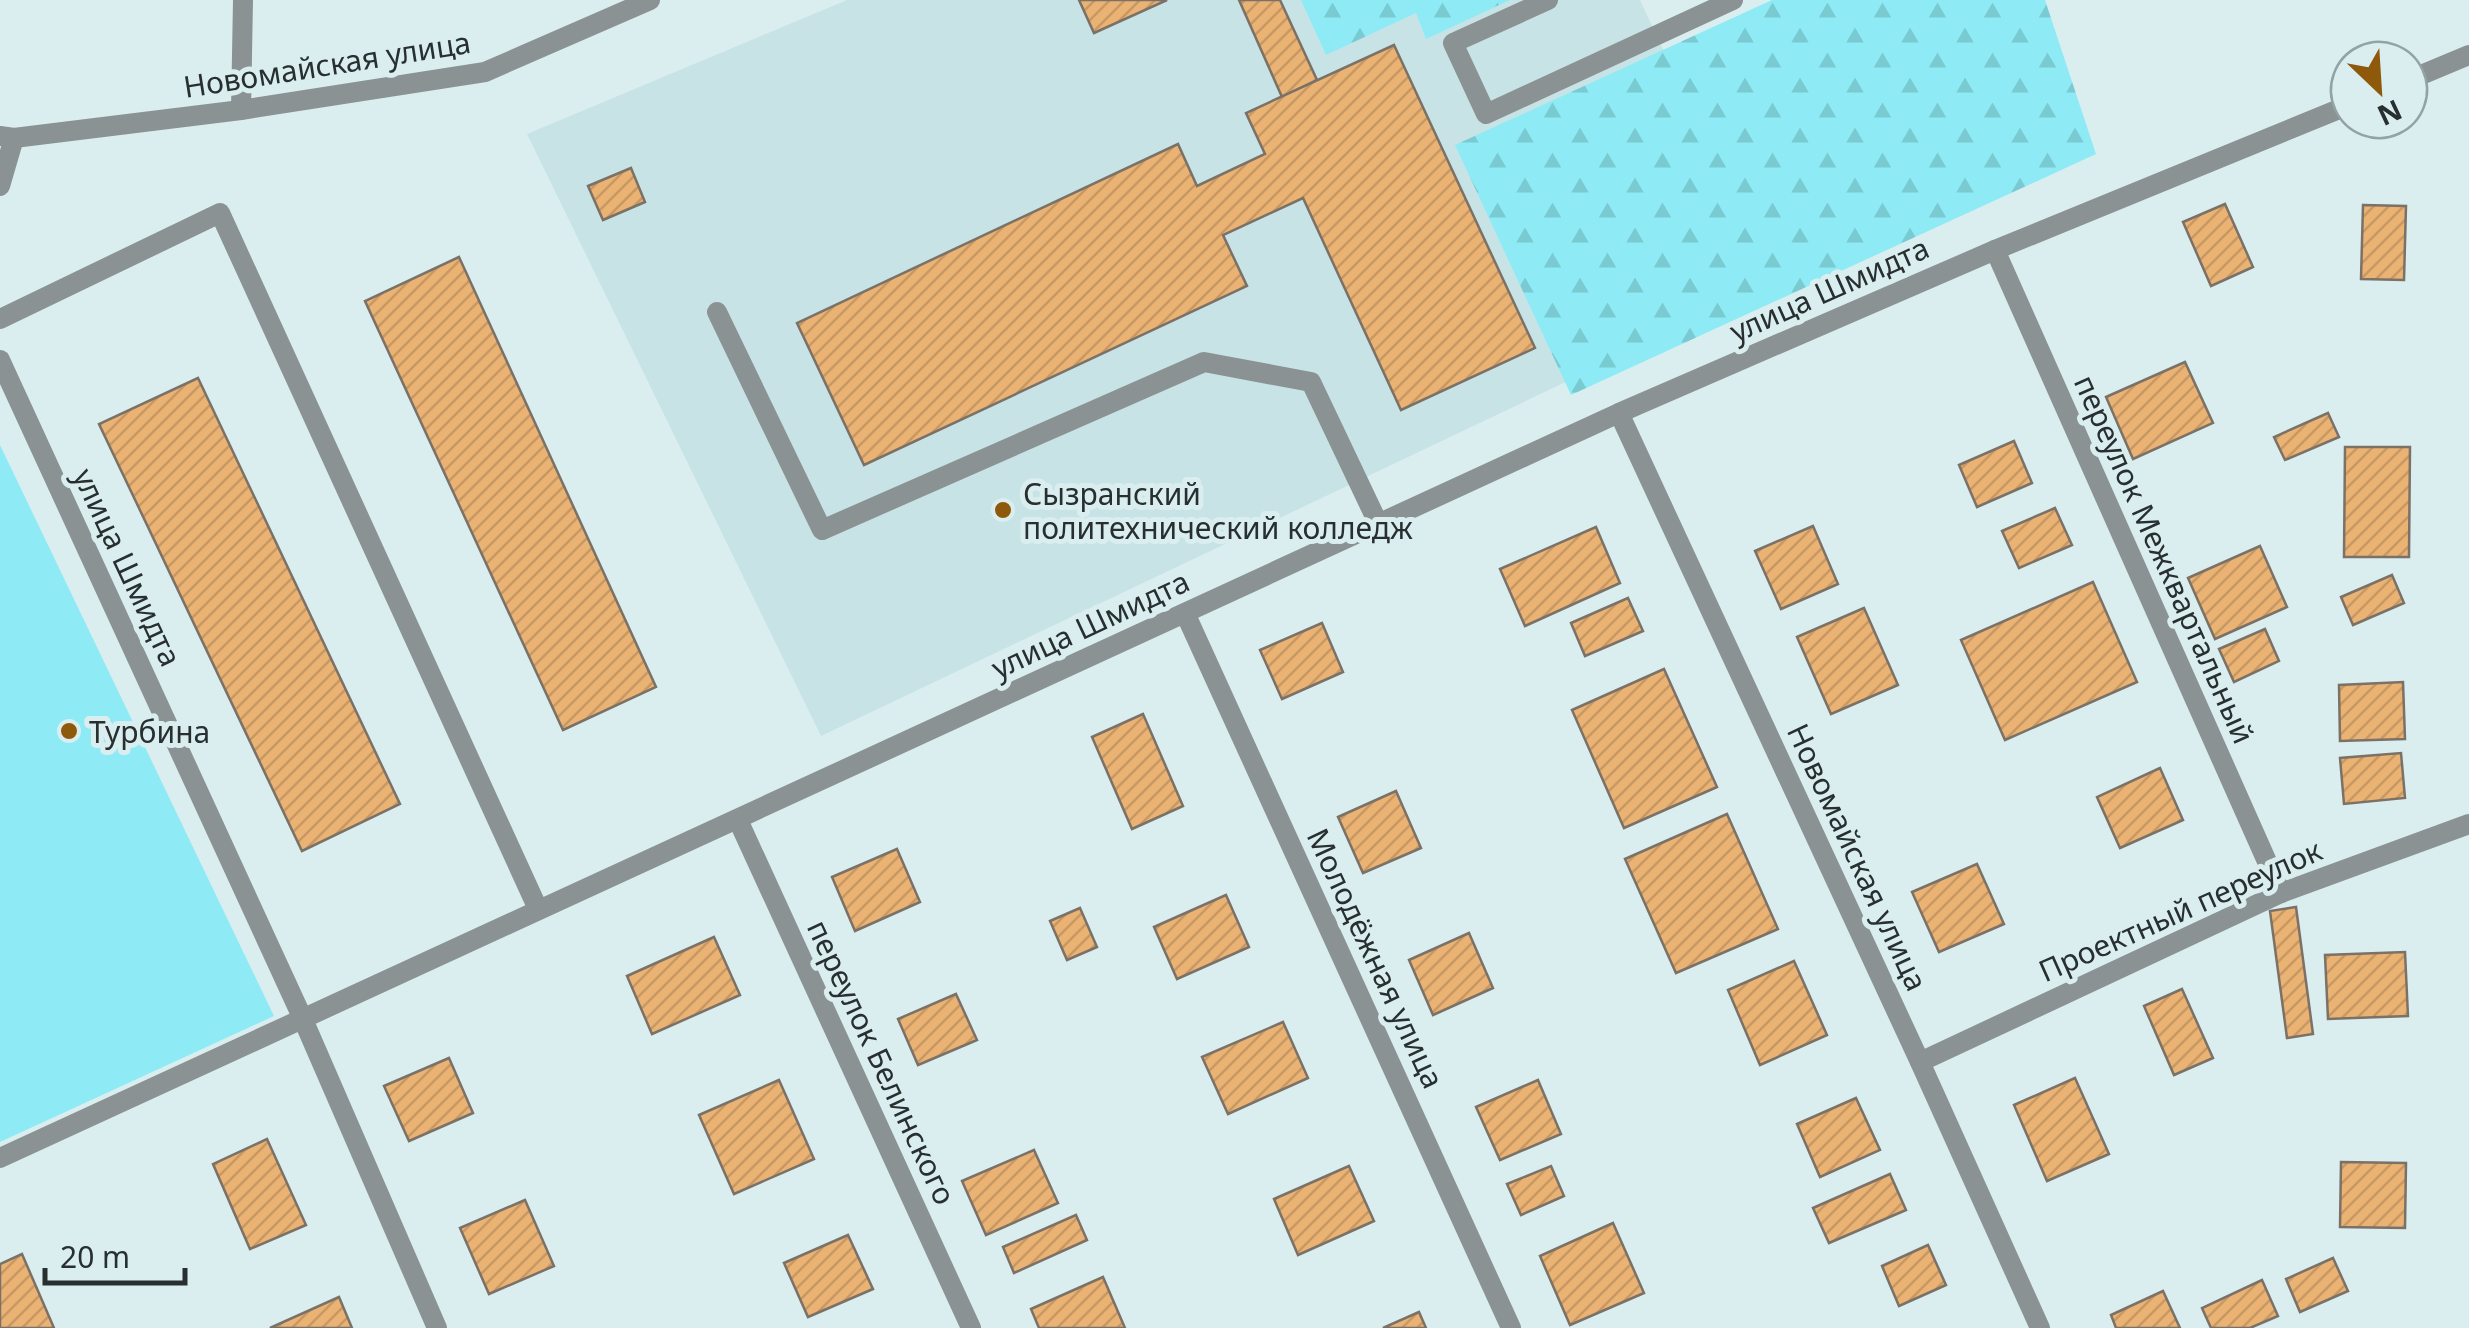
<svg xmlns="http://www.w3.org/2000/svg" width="2469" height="1328" font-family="'Noto Sans',sans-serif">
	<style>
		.built { fill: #c7e3e6 }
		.grass { fill: #8eebf5 }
		.forest { fill: url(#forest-firs) }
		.building { fill: url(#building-hatch); stroke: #7b7166; stroke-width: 2.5 }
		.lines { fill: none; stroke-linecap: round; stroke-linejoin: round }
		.service { stroke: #8a9293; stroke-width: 20 }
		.pedestrian { stroke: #8a9293; stroke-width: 20 }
		.minor { stroke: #8a9293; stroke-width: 20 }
		.poi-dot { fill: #8e590a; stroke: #daeef0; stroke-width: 4 }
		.labels { text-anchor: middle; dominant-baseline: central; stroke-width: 10; stroke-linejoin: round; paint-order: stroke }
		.street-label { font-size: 30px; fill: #282f30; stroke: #daeef0 }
		.poi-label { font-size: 30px; fill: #282f30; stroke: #daeef0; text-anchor: start }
	</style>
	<defs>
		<pattern id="forest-firs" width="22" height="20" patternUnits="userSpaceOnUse" patternTransform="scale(2.5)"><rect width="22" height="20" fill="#8eebf5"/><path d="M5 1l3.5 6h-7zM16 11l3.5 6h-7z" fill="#7acad2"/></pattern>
		<pattern id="building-hatch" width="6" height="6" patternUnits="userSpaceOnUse" patternTransform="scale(2.5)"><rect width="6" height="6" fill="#eab273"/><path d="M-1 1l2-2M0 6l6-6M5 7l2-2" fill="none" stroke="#c99964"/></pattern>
	</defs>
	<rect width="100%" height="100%" fill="#daeef0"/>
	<path class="built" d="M847,0h793l132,284 -951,452 -294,-602z"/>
	<path class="grass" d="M0,445l274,571 -274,126z"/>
	<g class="forest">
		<path d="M1301,0h209l-84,39 -10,-26 -90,42z"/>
		<path d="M1772,0h273l51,154 -525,241 -116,-250z"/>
	</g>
	<g class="building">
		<path d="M1079,0h88l-73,33z"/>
		<path d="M1239,0h41l37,80 -35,17z"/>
		<path d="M1394,45l141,303 -134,62 -98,-212 -80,37 24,51 -383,179 -67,-142 381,-179 19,42 68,-32 -19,-41z"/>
		<path d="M631,168l14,34 -42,18 -15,-34z"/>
		<path d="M2225,204l28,63 -42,19 -28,-64z"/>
		<path d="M2363,205l43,1 -2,74 -43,-1z"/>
		<path d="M459,257l197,430 -93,43 -198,-429z"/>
		<path d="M2185,362l28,61 -80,36 -27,-62z"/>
		<path d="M198,378l202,426 -98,47 -203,-427z"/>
		<path d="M2328,413l11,24 -54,23 -11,-23z"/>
		<path d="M2014,441l18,42 -55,24 -18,-42z"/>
		<path d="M2345,447h65l-1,110h-65z"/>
		<path d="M2055,508l17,37 -53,23 -17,-37z"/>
		<path d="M1813,526l25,58 -57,25 -26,-58z"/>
		<path d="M1596,527l24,56 -95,43 -25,-57z"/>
		<path d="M2260,546l27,61 -72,32 -27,-61z"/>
		<path d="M2392,575l12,28 -51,22 -12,-28z"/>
		<path d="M2093,582l44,100 -132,58 -44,-100z"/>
		<path d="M1628,598l15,33 -58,25 -14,-33z"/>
		<path d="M1864,608l34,77 -67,29 -34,-77z"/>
		<path d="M1322,623l21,49 -61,27 -22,-49z"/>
		<path d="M2265,629l14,32 -45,21 -15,-33z"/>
		<path d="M1664,669l53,118 -93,41 -52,-118z"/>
		<path d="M2403,682l2,57 -65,2 -1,-56z"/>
		<path d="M1143,714l40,92 -51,23 -40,-92z"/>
		<path d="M2401,753l4,45 -61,6 -4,-46z"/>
		<path d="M2160,768l23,52 -63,28 -23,-51z"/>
		<path d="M1396,791l25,57 -58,25 -25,-56z"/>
		<path d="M1727,814l51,115 -102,44 -51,-114z"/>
		<path d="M897,849l23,53 -65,29 -23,-54z"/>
		<path d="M1977,864l27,60 -65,28 -27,-60z"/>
		<path d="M1226,895l23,52 -72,32 -23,-52z"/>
		<path d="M2296,907l17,127 -26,4 -17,-127z"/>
		<path d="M1080,908l17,39 -30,13 -17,-39z"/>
		<path d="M1469,933l24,55 -60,27 -24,-55z"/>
		<path d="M714,937l26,58 -88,39 -25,-58z"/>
		<path d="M2405,952l3,64 -80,3 -3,-64z"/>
		<path d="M1794,961l33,74 -67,30 -32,-75z"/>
		<path d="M2182,989l31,69 -39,17 -30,-69z"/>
		<path d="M956,994l21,46 -59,25 -20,-46z"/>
		<path d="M1283,1022l25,56 -80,36 -26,-57z"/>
		<path d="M449,1058l24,55 -64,28 -25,-55z"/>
		<path d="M2075,1078l34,76 -62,27 -33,-76z"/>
		<path d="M779,1080l35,79 -80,35 -35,-79z"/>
		<path d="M1538,1080l23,54 -61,26 -24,-53z"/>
		<path d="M1856,1098l24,52 -60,27 -23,-53z"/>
		<path d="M267,1139l39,86 -56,24 -37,-85z"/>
		<path d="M1034,1150l24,53 -72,32 -24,-54z"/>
		<path d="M2341,1162l65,1 -1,65 -65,-1z"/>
		<path d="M1349,1166l25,55 -76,34 -24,-56z"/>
		<path d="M1551,1166l13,30 -43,19 -14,-31z"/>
		<path d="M1890,1174l16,36 -77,33 -16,-35z"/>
		<path d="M525,1200l29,66 -65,28 -29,-66z"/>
		<path d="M1076,1215l11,25 -73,33 -11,-26z"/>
		<path d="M1613,1223l31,70 -74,32 -30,-69z"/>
		<path d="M848,1235l25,54 -65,28 -24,-54z"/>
		<path d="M1928,1245l18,40 -47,21 -17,-40z"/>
		<path d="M22,1254l32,74h-54v-64z"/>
		<path d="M2333,1258l15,33 -48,21 -14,-33z"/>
		<path d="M1103,1277l22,51h-86l-8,-19z"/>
		<path d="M2262,1280l16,36 -28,12h-39l-9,-20z"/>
		<path d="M2163,1291l17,37h-64l-5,-13z"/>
		<path d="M339,1297l13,31h-82z"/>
		<path d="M1419,1312l7,16h-43z"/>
	</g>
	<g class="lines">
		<path class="service" d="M717,312l105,218 382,-168 107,20 67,141"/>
		<path class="pedestrian" d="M1548,0l-95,43 33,71 247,-114"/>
		<g class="minor">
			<path d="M2409,80l60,-25"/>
			<path d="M241,110l2,-110"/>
			<path d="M0,136l14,2 227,-28 244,-38 165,-72"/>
			<path d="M0,186l14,-48"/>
			<path d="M1995,250l286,643"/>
			<path d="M0,319l220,-106 318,696"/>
			<path d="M0,360l302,657 135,311"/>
			<path d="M1619,413l301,649 120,266"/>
			<path d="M1185,613l326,715"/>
			<path d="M738,820l233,508"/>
			<path d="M1920,1062l361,-169 188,-69"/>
			<path d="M0,1158l1619,-745 376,-163 354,-145"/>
		</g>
	</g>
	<g class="poi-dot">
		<circle cx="1003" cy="510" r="10"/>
		<circle cx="69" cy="731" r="10"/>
	</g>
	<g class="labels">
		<g class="street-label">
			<text transform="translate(327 64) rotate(-9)">Новомайская улица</text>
			<text transform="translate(1829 289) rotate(-24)">улица Шмидта</text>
			<text transform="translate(2165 559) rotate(66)">переулок Межквартальный</text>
			<text transform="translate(128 567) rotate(65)">улица Шмидта</text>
			<text transform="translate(1090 624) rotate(-25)">улица Шмидта</text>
			<text transform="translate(1858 857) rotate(65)">Новомайская улица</text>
			<text transform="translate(2180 910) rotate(-24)">Проектный переулок</text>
			<text transform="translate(1376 958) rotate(65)">Молодёжная улица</text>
			<text transform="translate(882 1062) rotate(65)">переулок Белинского</text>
		</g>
		<g class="poi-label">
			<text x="1023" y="493">Сызранский<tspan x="1023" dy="34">политехнический колледж</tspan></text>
			<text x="89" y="731">Турбина</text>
		</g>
	</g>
	<g transform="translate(2379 90) rotate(155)"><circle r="48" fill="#daeef0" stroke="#93a2a3" stroke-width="2.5"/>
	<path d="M0-8L18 38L0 25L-18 38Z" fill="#8e590a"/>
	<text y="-15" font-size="28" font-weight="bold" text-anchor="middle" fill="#282f30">N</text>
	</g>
	<path d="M45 1268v15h140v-15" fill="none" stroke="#282f30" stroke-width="5"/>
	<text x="60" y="1268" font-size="30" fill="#282f30" stroke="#daeef0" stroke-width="8" paint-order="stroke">20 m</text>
</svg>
